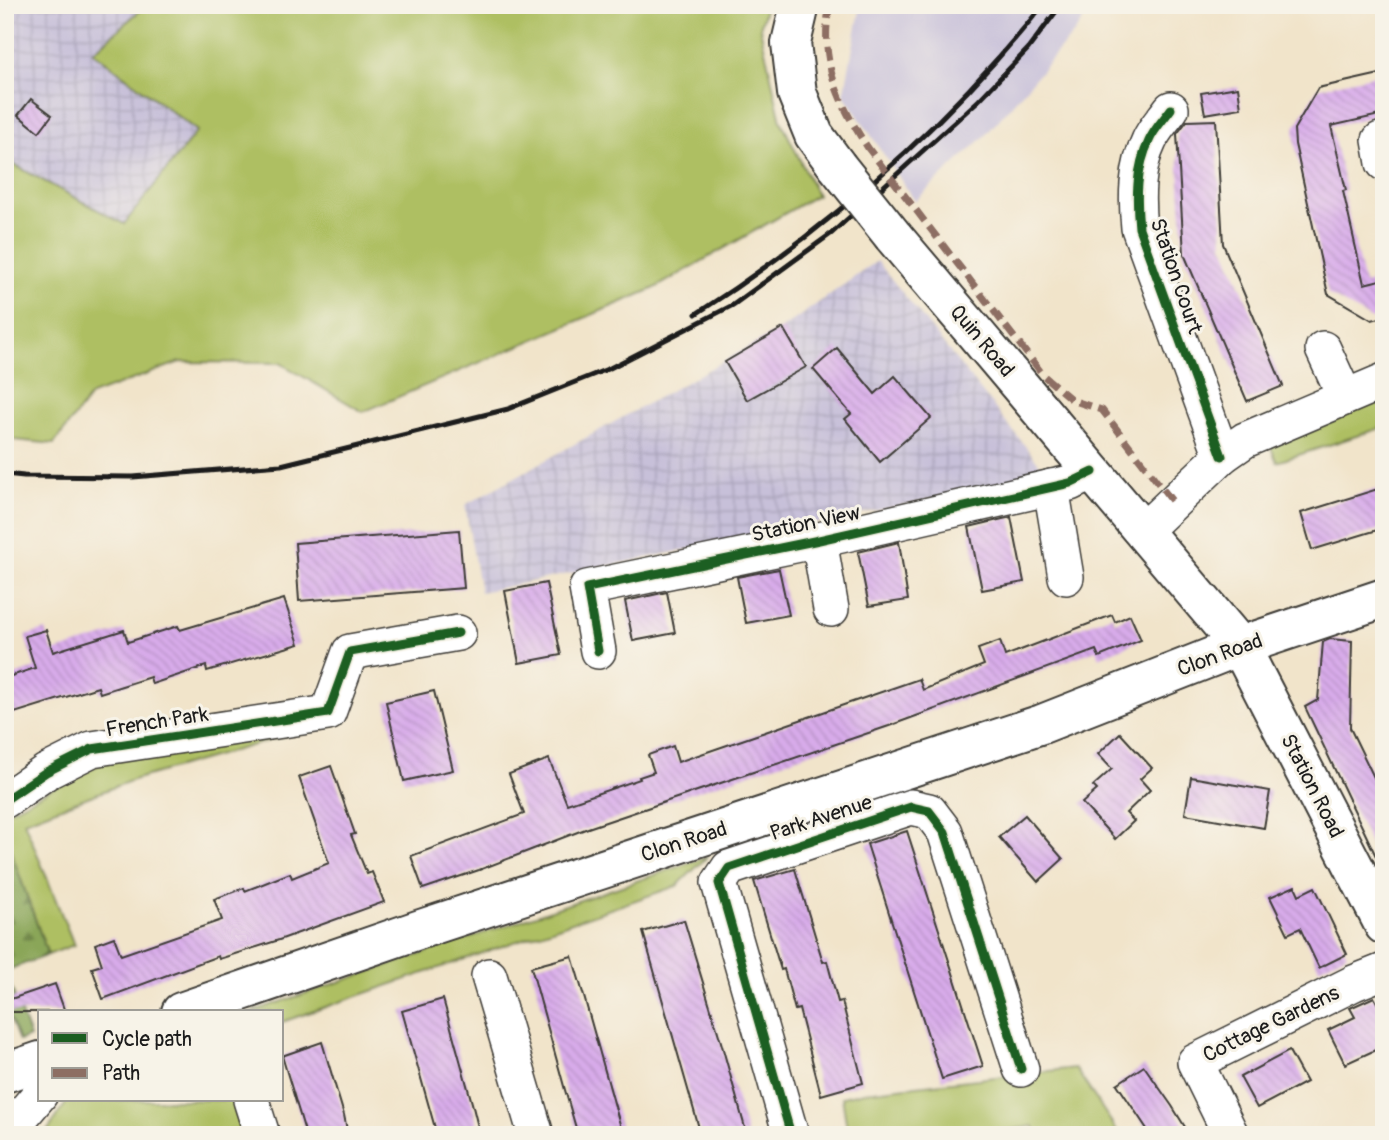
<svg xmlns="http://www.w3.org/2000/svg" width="1389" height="1140" font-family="Pangolin,sans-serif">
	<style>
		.industrial { fill: url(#industrial-grid) }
		.railway { fill: #c7c0d9 }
		.green { fill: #aebf62; stroke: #656e3f; stroke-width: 2 }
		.forest { fill: url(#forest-firs); stroke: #53613a; stroke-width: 2 }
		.building { fill: url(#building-back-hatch) }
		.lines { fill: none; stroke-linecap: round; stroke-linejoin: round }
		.minor-casing { stroke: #3c3a36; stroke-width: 38 }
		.major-casing { stroke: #3c3a36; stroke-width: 42 }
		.minor { stroke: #fff; stroke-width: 35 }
		.major { stroke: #fff; stroke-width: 38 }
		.rail { stroke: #1c1c1c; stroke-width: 5 }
		.major-bridge-casing { stroke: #3c3a36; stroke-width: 42; stroke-linecap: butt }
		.major-bridge { stroke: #fff; stroke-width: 38 }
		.quiet { stroke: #8d6e63; stroke-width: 7; stroke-dasharray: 14 7; stroke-linecap: butt }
		.cycleway-casing { stroke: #f7f3e8; stroke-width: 13 }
		.cycleway { stroke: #1b5e20; stroke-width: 9 }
		.labels { text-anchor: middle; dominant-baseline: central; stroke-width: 6; stroke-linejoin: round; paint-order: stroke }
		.street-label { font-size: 21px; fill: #1c1c1c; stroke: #f7f3e8 }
	</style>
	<defs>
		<pattern id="industrial-grid" width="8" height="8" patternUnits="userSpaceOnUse" patternTransform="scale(1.75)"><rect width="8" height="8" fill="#c7c0d9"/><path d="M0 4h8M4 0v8" fill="none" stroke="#aaa4ba"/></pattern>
		<pattern id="forest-firs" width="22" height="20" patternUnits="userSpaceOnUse" patternTransform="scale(1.75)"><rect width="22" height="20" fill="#8aa658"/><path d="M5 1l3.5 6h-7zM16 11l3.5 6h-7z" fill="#708648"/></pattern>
		<pattern id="building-back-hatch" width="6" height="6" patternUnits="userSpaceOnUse" patternTransform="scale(1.75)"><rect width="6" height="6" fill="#d8abea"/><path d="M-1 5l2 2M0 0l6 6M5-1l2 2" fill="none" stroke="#b993c8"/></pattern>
	</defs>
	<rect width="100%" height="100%" fill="#f7f3e8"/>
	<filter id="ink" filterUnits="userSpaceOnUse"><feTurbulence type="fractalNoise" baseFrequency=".0143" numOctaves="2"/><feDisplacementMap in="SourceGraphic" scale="14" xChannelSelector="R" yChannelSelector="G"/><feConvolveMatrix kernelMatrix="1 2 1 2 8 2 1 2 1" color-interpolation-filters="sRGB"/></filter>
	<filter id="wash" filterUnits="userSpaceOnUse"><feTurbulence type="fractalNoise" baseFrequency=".00686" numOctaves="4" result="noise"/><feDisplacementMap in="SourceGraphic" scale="28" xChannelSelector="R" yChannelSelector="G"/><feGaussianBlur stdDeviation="1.57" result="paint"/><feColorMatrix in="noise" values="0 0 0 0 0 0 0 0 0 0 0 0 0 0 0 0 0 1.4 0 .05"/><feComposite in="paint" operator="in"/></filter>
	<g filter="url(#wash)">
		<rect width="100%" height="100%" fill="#f1e4ca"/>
		<g class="industrial">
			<path d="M5,5h141l-53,47 104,79 -72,93 -120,-64z"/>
			<path d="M877,261l169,211 -114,27 -452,93 -15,-87 318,-177z"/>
		</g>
		<path class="railway" d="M861,5h232l-18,27 -92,106 -68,63 -71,-106z"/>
		<g class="green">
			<path d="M146,5h620l-6,23 21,93 36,74 -162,93 -292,124 -83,-49 -100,-1 -89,33 -37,49 -49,-5v-279l119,64 73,-93 -104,-79z"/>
			<path d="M1384,396v31l-107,35 -8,-19z"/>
			<path d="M299,732l-166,48 -109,41 50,124 -26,10 -43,-120v-22l102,-54z"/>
			<path d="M707,857l-30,29 -395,136v-10h-31z"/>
			<path d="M1075,1068l45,67h-84l-2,-9 -25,4v5h-161l-6,-38 22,-5z"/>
			<path d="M68,1100h169l10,35h-202z"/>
		</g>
		<g class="forest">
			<path d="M5,835l43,120 -43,16z"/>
			<path d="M5,971l25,66 -11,4 -14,-36z"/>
		</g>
		<g id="blocks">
			<g class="building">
				<path d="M1384,73v41l-53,12 15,64 -3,1 21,93 20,-5v38l-12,3 -44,-26 -33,-150 -1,-15 24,-41z"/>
				<path d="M1238,87l3,21 -36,6 -4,-21z"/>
				<path d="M31,99l21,16 -13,17 -21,-17z"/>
				<path d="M1216,120l7,124 60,142 -36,15 -63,-147 -7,-120 10,-13z"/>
				<path d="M783,328l23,39 -59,33 -22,-38z"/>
				<path d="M837,348l38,46 20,-18 36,42 -51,44 -35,-43 6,-5 -38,-45z"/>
				<path d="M1384,487v41l-72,22 -11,-37z"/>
				<path d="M1011,517l13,65 -42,8 -13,-63z"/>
				<path d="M459,530l5,58 -165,13 -4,-58z"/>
				<path d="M899,542l9,58 -39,6 -11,-54z"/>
				<path d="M779,569l10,46 -43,8 -9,-46z"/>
				<path d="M546,583l15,72 -42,8 -14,-72z"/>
				<path d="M667,592l8,41 -42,8 -8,-40z"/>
				<path d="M284,599l15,45 -92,27 -1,-5 -54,18 -2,-7 -50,16 -2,-6 -93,29v-38l30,-10 -10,-32 21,-6 7,22 71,-22 4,12 50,-16 2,4z"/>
				<path d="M1112,615l3,7 15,-7 11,25 -42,17 -3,-7 -207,76 -301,102 -109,42 -56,19 -12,-33 113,-42 -15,-40 40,-15 18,45 73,-25 -1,-2 15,-5 -6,-17 25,-9 5,16 241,-83 4,11 61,-25 -6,-16 22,-8 5,15z"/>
				<path d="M1330,639l22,2 -2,87 34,70v75l-79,-166 13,-7 5,-58z"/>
				<path d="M434,691l19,79 -49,11 -18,-79z"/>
				<path d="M1120,733l32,35 -12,11 10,11 -24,23 8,8 -19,18 -33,-36 15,-13 -4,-4 19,-17 -14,-15z"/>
				<path d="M331,766l24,68 -4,1 16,39 5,-2 12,30 -105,38 -60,19 -1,-3 -115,43 -11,-31 10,-3 -7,-21 19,-7 7,18 101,-35 -8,-21 30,-11 1,3 45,-18 2,5 37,-15 -30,-86z"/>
				<path d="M1191,777l79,14 -6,37 -79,-14z"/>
				<path d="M1025,815l38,44 -25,23 -39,-45z"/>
				<path d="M907,831l76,235 -41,13 -75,-235z"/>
				<path d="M795,869l28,93 4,-1 11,41 4,-1 21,82 -42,12 -22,-86 -4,1 -11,-41 -3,1 -27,-89z"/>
				<path d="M1295,886l4,9 16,-8 32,67 -28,14 -19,-40 -12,6 -18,-37z"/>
				<path d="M684,920l37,122 26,93h-46l-58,-203z"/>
				<path d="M572,956l13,44 38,135h-45l-13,-45 -34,-123z"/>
				<path d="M55,984l10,28h-60v-11z"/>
				<path d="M1374,997l10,19v30l-39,18 -17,-34 27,-13 -5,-9z"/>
				<path d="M443,999l29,104 8,32h-43l-35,-124z"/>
				<path d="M322,1042l22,73 4,20h-42l-24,-79z"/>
				<path d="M1289,1051l17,31 -49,26 -17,-31z"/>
				<path d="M1144,1066l28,40 18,29h-39l-34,-51z"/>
			</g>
		</g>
	</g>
	<g filter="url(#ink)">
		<use href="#blocks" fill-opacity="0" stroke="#3c3a36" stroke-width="2"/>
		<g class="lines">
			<defs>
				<g id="minor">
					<path d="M1171,109c-7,10 -17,20 -22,32 -13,27 -13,57 -10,87l83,228"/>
					<path d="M1380,140l4,23"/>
					<path d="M1323,349l22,48"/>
					<path d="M1051,487l15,90"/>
					<path d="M1143,531l79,-75 23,-16 139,-59"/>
					<path d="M819,540l12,69"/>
					<path d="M598,651l-11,-63 232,-48 251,-57 23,-11"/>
					<path d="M5,800l41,-28 46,-23 236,-36 22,-61 108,-19"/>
					<path d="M489,976l47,159"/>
					<path d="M251,1100l11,35"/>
					<path d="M17,1135l2,-16 21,-25"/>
					<path d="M791,1135l-72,-252 10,-15 182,-61 18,4 16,21 76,237"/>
					<path d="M1231,1135l-36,-73 159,-79 30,-12"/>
				</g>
				<g id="major">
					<path d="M800,5l-9,38 6,50 17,42 23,31"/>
					<path d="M893,236l347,410 144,279"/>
					<path d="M181,1012l237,-82 624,-206 198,-78 144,-48"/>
					<path d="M5,1073l35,-12"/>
				</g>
			</defs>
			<use href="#minor" class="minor-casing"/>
			<use href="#major" class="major-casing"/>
			<use href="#minor" class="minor"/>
			<use href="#major" class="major"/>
			<g class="rail">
				<path d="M696,314c131,-84 249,-187 347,-309"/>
				<path d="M5,474l19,2 109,1 148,-12 227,-56 102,-41 123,-63 99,-72 147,-133 49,-51 33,-44"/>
			</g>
			<defs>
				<path id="major-bridge" d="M837,166l56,70"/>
			</defs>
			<use href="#major-bridge" class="major-bridge-casing"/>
			<use href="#major-bridge" class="major-bridge"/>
			<path class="quiet" d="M830,5c-12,54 9,99 38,143l176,228 28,24 30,10 70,91"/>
			<defs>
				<g id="cycleway">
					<path d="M1171,109c-7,10 -17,20 -22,32 -13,27 -13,57 -10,87l83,228"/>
					<path d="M598,651l-11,-63 232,-48 251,-57 23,-11"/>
					<path d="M5,800l41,-28 46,-23 236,-36 22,-61 108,-19"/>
					<path d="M791,1135l-72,-252 10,-15 182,-61 18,4 16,21 76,237"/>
				</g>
			</defs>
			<use href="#cycleway" class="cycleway-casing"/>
			<use href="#cycleway" class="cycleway"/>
		</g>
	</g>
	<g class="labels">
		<g class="street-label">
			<text transform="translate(1176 276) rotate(71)">Station Court</text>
			<text transform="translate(982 341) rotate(50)">Quin Road</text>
			<text transform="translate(806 524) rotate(-12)">Station View</text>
			<text transform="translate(1220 655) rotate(-20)">Clon Road</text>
			<text transform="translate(157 722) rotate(-9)">French Park</text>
			<text transform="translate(1312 786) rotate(63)">Station Road</text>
			<text transform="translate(821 818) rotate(-18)">Park Avenue</text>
			<text transform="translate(684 842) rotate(-18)">Clon Road</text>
			<text transform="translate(1271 1024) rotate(-26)">Cottage Gardens</text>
		</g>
	</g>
	<rect width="1389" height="1140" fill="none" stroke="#f7f3e8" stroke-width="28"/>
	<rect x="38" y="1010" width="245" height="91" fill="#f7f3e8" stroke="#9f9d96" stroke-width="2"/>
	<rect x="52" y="1033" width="35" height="10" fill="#1b5e20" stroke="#9f9d96" stroke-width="2"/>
	<text x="102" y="1046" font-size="21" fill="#1c1c1c">Cycle path</text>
	<rect x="52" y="1068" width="35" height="10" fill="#8d6e63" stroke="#9f9d96" stroke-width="2"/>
	<text x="102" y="1080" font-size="21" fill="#1c1c1c">Path</text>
</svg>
